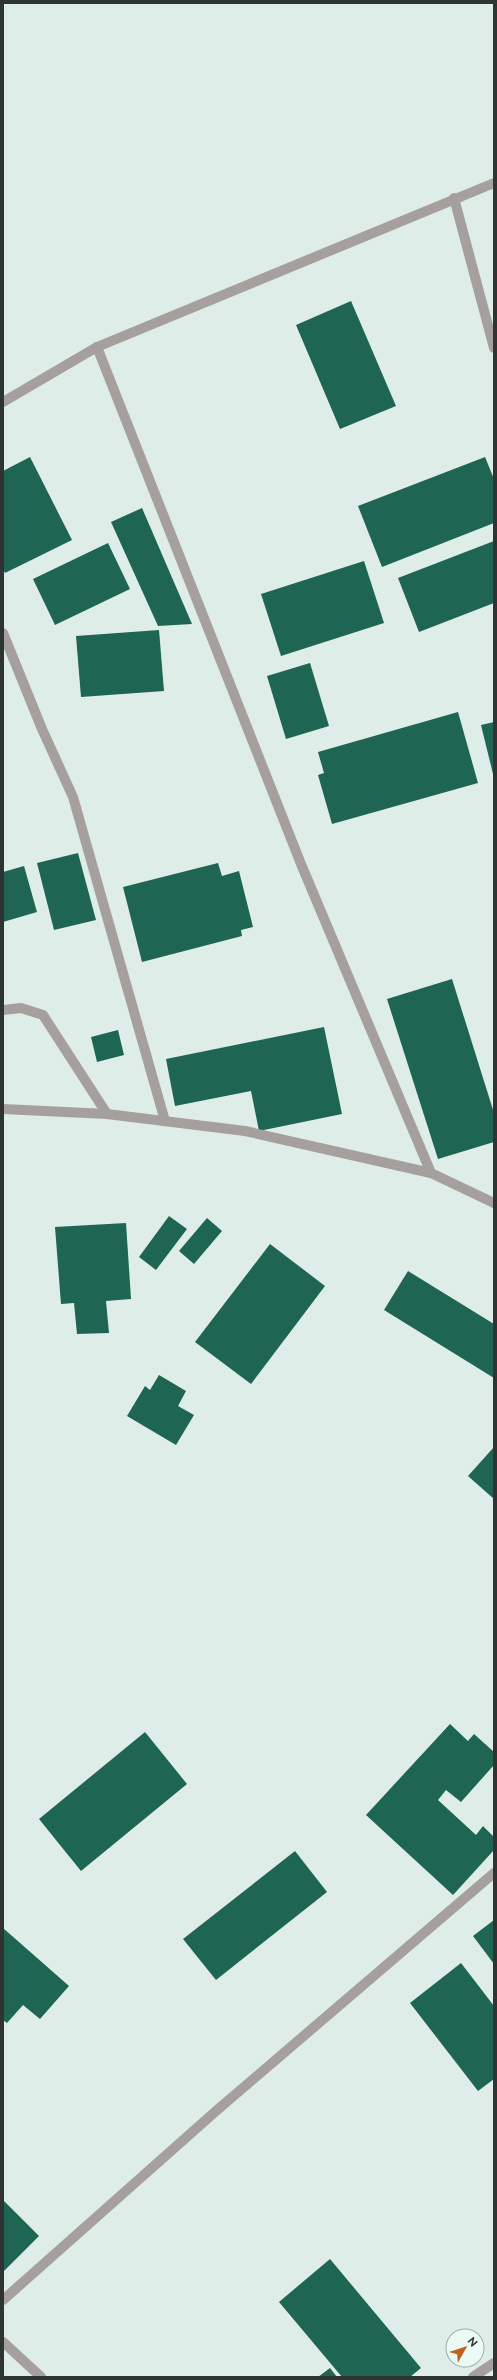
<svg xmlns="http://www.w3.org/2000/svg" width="497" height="2380" font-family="Raleway,sans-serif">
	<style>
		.building { fill: #1e6554 }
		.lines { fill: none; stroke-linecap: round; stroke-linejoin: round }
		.minor { stroke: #a5a09d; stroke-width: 10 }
	</style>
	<rect width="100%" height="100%" fill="#dfede8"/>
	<g class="building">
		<path d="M351,301l45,105 -56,23 -44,-104z"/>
		<path d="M30,457l42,83 -67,33 -2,-4v-98z"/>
		<path d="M485,457l9,22v44l-112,44 -24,-61z"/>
		<path d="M142,508l50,116 -34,2 -47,-104z"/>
		<path d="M494,541v62l-75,29 -21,-54z"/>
		<path d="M108,543l22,46 -75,36 -22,-46z"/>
		<path d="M364,561l20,62 -103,33 -20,-62z"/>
		<path d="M159,630l5,61 -83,6 -5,-61z"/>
		<path d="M310,663l19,63 -43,13 -19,-63z"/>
		<path d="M458,712l20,71 -146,41 -14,-49 6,-2 -6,-21z"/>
		<path d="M494,722v52h-1l-12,-49z"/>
		<path d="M78,853l18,67 -42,10 -17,-67z"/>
		<path d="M218,863l4,13 17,-5 14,56 -12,3 1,6 -100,26 -19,-75z"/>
		<path d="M24,866l13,46 -34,10v-50z"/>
		<path d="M452,979l42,134v29l-56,17 -51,-160z"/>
		<path d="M324,1027l18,87 -83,17 -8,-40 -76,15 -9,-47z"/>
		<path d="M118,1030l6,25 -27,7 -6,-25z"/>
		<path d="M169,1216l18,13 -31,41 -17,-13z"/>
		<path d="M207,1218l15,13 -28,33 -15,-13z"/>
		<path d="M126,1223l5,76 -25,2 3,32 -32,1 -3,-31 -13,1 -6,-77z"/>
		<path d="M270,1244l55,42 -74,98 -56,-42z"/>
		<path d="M408,1271l86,53v54l-110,-68z"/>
		<path d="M159,1375l27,16 -8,15 16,9 -18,30 -49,-29 18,-30 5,4z"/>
		<path d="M494,1447v52l-26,-23z"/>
		<path d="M450,1724l18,17 6,-7 20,18v13l-33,37 -15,-12 -8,10 38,35 7,-9 11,11v13l-41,45 -87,-80z"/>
		<path d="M145,1732l42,52 -106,87 -42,-52z"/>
		<path d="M295,1851l32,41 -111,88 -33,-41z"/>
		<path d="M494,1920v44l-21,-28z"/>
		<path d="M3,1928l66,58 -29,33 -17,-14 -16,18 -4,-3z"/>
		<path d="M461,1963l33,43v73l-16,12 -68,-88z"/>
		<path d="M3,2200l36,36 -36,36z"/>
		<path d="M330,2259l91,109 -11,9h-68l-63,-75z"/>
		<path d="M330,2368l7,9h-19z"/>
	</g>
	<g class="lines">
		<g class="minor">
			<path d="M454,198l40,150"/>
			<path d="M97,347l204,517 130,309"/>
			<path d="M3,402l94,-55 397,-164"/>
			<path d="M3,633l39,96 31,68 92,324"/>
			<path d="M3,1010l18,-2 22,7 64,99"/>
			<path d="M3,1109l104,5 138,17 186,42 63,30"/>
			<path d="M3,2300l213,-189 278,-238"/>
			<path d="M3,2342l38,35"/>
			<path d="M473,2377l21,-14"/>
		</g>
	</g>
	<rect width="497" height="2380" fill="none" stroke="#2e3432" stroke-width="8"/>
	<g transform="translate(465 2348) rotate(51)"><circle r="19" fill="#ecfaf5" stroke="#a0aba7"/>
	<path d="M0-3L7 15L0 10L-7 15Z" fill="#c0611c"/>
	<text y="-6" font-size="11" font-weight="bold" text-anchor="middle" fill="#2e3432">N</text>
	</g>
</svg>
